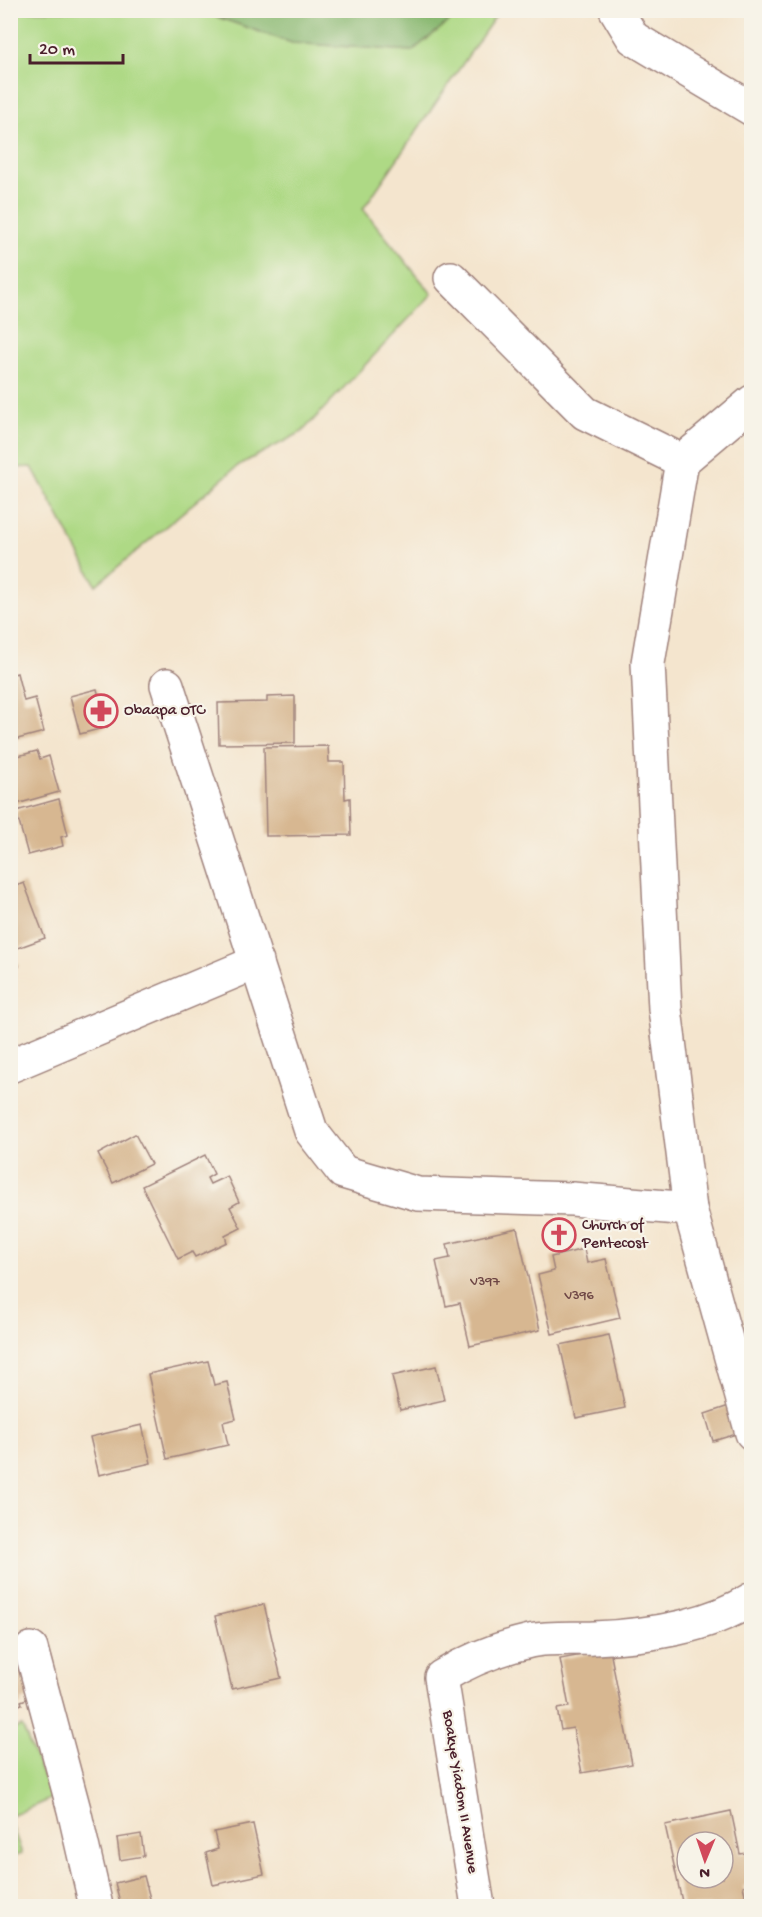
<svg xmlns="http://www.w3.org/2000/svg" width="762" height="1917" font-family="'Gochi Hand',sans-serif">
	<style>
		.green { fill: #aed985; stroke: #7c7c58; stroke-width: 1.5 }
		.forest { fill: #8ab972; stroke: #6a6c4e; stroke-width: 1.5 }
		.building { fill: #d7b791; fill-rule: evenodd }
		.lines { fill: none; stroke-linecap: round; stroke-linejoin: round }
		.minor-casing { stroke: #9f827c; stroke-width: 36 }
		.minor { stroke: #fff; stroke-width: 33 }
		.labels { text-anchor: middle; dominant-baseline: central; stroke-width: 4.5; stroke-linejoin: round; paint-order: stroke }
		.number-label { font-size: 14px; fill: #6d4544 }
		.poi-label { font-size: 16px; fill: #4a1f2b; stroke: #f7f3e8; text-anchor: start }
		.street-label { font-size: 16px; fill: #4a1f2b; stroke: #f7f3e8 }
	</style>
	<rect width="100%" height="100%" fill="#f7f3e8"/>
	<filter id="ink" filterUnits="userSpaceOnUse"><feTurbulence type="fractalNoise" baseFrequency=".0167" numOctaves="2"/><feDisplacementMap in="SourceGraphic" scale="12" xChannelSelector="R" yChannelSelector="G"/><feConvolveMatrix kernelMatrix="1 2 1 2 8 2 1 2 1" color-interpolation-filters="sRGB"/></filter>
	<filter id="wash" filterUnits="userSpaceOnUse"><feTurbulence type="fractalNoise" baseFrequency=".008" numOctaves="4" result="noise"/><feDisplacementMap in="SourceGraphic" scale="24" xChannelSelector="R" yChannelSelector="G"/><feGaussianBlur stdDeviation="1.35" result="paint"/><feColorMatrix in="noise" values="0 0 0 0 0 0 0 0 0 0 0 0 0 0 0 0 0 1.4 0 .05"/><feComposite in="paint" operator="in"/></filter>
	<g filter="url(#wash)">
		<rect width="100%" height="100%" fill="#f4e5ce"/>
		<g class="green">
			<path d="M11,11h189l92,32 120,8 50,-40h37l-136,198 69,85 -130,138 -63,33 -143,120 -64,-118 -21,1z"/>
			<path d="M22,1726l30,72 -41,18v-86z"/>
			<path d="M10,1820l12,34 -11,3h-1z"/>
		</g>
		<path class="forest" d="M200,11v-1l262,1 -50,40 -120,-8z"/>
		<g id="blocks">
			<g class="building">
				<path d="M17,673l7,28 11,-3 9,34 -34,9v-66z"/>
				<path d="M97,689l10,38 -27,7 -10,-38z"/>
				<path d="M295,696v47l-76,1 -1,-41 49,-1v-5z"/>
				<path d="M328,746l1,16h15l1,37 5,-1 1,37 -85,1 -2,-89z"/>
				<path d="M37,751l3,8 9,-3 10,36 -46,13 -3,-10v-37z"/>
				<path d="M59,799l9,36 -7,2 2,9 -35,9 -12,-44z"/>
				<path d="M24,883l21,55 -33,12 7,16 -9,3v-81z"/>
				<path d="M135,1134l16,30 -38,19 -15,-29z"/>
				<path d="M205,1155l9,19 -7,4 3,6 17,-8 12,26 -9,5 11,21 -16,8 2,6 -32,15 -3,-5 -14,7 -36,-73z"/>
				<path d="M517,1228l23,102 -70,16 -10,-43 -14,3 -10,-45 14,-3 -3,-14z"/>
				<path d="M584,1249l3,14 19,-4 14,59 -68,16 -14,-59 16,-4 -3,-14z"/>
				<path d="M609,1335l16,73 -49,10 -16,-73z"/>
				<path d="M208,1361l6,24 13,-3 9,37 -13,3 5,23 -61,14 -19,-85z"/>
				<path d="M436,1366l8,34 -44,10 -8,-34z"/>
				<path d="M735,1404l8,28 -30,9 -8,-27z"/>
				<path d="M142,1425l9,38 -52,12 -9,-38z"/>
				<path d="M264,1604l17,74 -49,11 -17,-73z"/>
				<path d="M10,1639l22,58 -11,4 1,3 -12,4z"/>
				<path d="M610,1650l22,114 -50,9 -9,-45 -12,2 -4,-21 12,-2 -9,-48z"/>
				<path d="M731,1811l9,43 12,-2v32l-9,2 5,20h-65l-18,-81zM687,1842h36v36h-36z"/>
				<path d="M253,1824l11,50 -51,11 -7,-32 12,-4 -4,-17z"/>
				<path d="M141,1834l3,22 -24,4 -3,-22z"/>
				<path d="M144,1876l8,30h-31l-6,-23z"/>
				<path d="M10,1893h1l5,13h-6z"/>
			</g>
		</g>
	</g>
	<g filter="url(#ink)">
		<use href="#blocks" fill-opacity="0" stroke="#9f827c" stroke-width="1.5"/>
		<g class="lines">
			<defs>
				<g id="minor">
					<path d="M616,10l17,28 119,71"/>
					<path d="M451,278l134,135 97,48"/>
					<path d="M752,402l-70,59 -34,202 17,346 25,200 62,224"/>
					<path d="M167,685l144,446 32,41 75,22 154,5 118,10"/>
					<path d="M10,1066l247,-104"/>
					<path d="M31,1649l43,161 22,96"/>
					<path d="M478,1906l-37,-229c26,-16 59,-29 89,-36 19,-4 44,-2 64,-3 53,-2 112,-10 158,-39"/>
				</g>
			</defs>
			<use href="#minor" class="minor-casing"/>
			<use href="#minor" class="minor"/>
		</g>
	</g>
	<defs>
		<symbol id="pharmacy-ring" viewBox="-11 -11 22 22"><circle r="9.5" fill="#f7f3e8" stroke="#d1495b" stroke-width="1.5"/><path d="M-2-6h4v4h4v4h-4v4h-4v-4h-4v-4h4Z" fill="#d1495b"/></symbol>
		<symbol id="church-ring" viewBox="-11 -11 22 22"><circle r="9.5" fill="#f7f3e8" stroke="#d1495b" stroke-width="1.5"/><path d="M-1.2-6h2.4v3.5h3.3v2.4h-3.3V6h-2.4V-.1h-3.3v-2.4h3.3Z" fill="#d1495b"/></symbol>
	</defs>
	<g fill-rule="evenodd">
		<use href="#pharmacy-ring" x="82" y="692" width="38" height="38"/>
		<use href="#church-ring" x="540" y="1216" width="38" height="38"/>
	</g>
	<g class="labels">
		<g class="number-label">
			<text x="485" y="1282">V397</text>
			<text x="579" y="1296">V396</text>
		</g>
		<g class="poi-label">
			<text x="124" y="711">Obaapa OTC</text>
			<text x="582" y="1226">Church of<tspan x="582" dy="18">Pentecost</tspan></text>
		</g>
		<g class="street-label">
			<text transform="translate(459 1792) rotate(81)">Boakye Yiadom II Avenue</text>
		</g>
	</g>
	<rect width="762" height="1917" fill="none" stroke="#f7f3e8" stroke-width="36"/>
	<g transform="translate(705 1860) rotate(182)"><circle r="28" fill="#f7f3e8" stroke="#b29e9c" stroke-width="1.5"/>
	<path d="M0-4.5L10 22L0 15L-10 22Z" fill="#d1495b"/>
	<text y="-9" font-size="16" font-weight="bold" text-anchor="middle" fill="#4a1f2b">N</text>
	</g>
	<path d="M30 54v9h93v-9" fill="none" stroke="#4a1f2b" stroke-width="3"/>
	<text x="39" y="54" font-size="18" fill="#4a1f2b" stroke="#f7f3e8" stroke-width="4.5" paint-order="stroke">20 m</text>
</svg>
